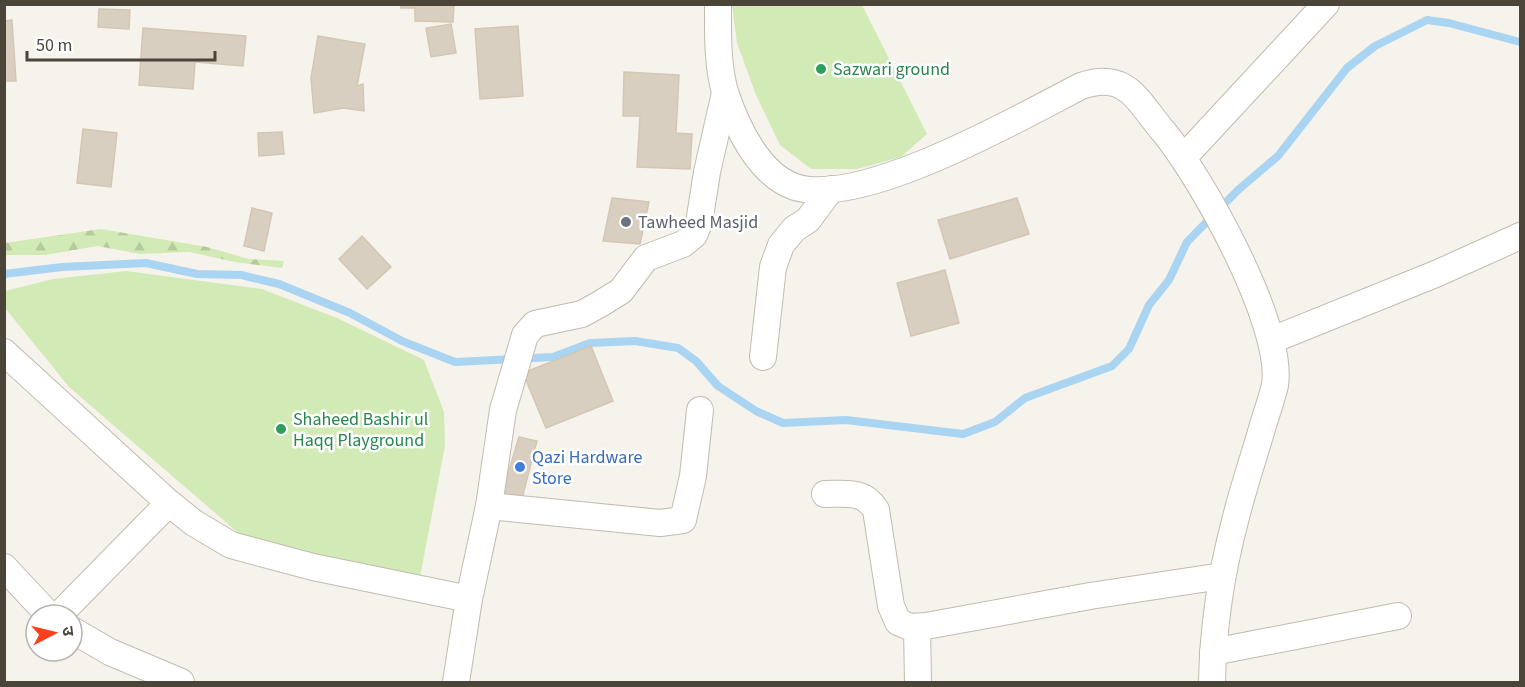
<svg xmlns="http://www.w3.org/2000/svg" width="1525" height="687" font-family="'Source Sans 3','Noto Sans Devanagari',sans-serif">
	<style>
		.forest { fill: url(#forest-firs) }
		.garden { fill: #d2eab5 }
		.lines { fill: none; stroke-linecap: round; stroke-linejoin: round }
		.stream { stroke: #a9d4f2; stroke-width: 8 }
		.building { fill: #d8cfc1; stroke: #d3c7b4; stroke-width: 1.5 }
		.minor-casing { stroke: #c2bbae; stroke-width: 28 }
		.minor { stroke: #fff; stroke-width: 26 }
		.leisure-dot { fill: #2e9e5b; stroke: #fff; stroke-width: 2 }
		.worship-dot { fill: #6b7280; stroke: #fff; stroke-width: 2 }
		.shop-dot { fill: #3f7fe0; stroke: #fff; stroke-width: 2 }
		.labels { text-anchor: middle; dominant-baseline: central; stroke-width: 5; stroke-linejoin: round; paint-order: stroke }
		.leisure-label { font-size: 18px; fill: #27864d; stroke: #fff; text-anchor: start }
		.worship-label { font-size: 18px; fill: #5b616d; stroke: #fff; text-anchor: start }
		.shop-label { font-size: 18px; fill: #366cbe; stroke: #fff; text-anchor: start }
	</style>
	<defs>
		<pattern id="forest-firs" width="22" height="20" patternUnits="userSpaceOnUse" patternTransform="scale(1.5)"><rect width="22" height="20" fill="#d2eab5"/><path d="M5 1l3.5 6h-7zM16 11l3.5 6h-7z" fill="#b6ca9c"/></pattern>
	</defs>
	<rect width="100%" height="100%" fill="#f6f3ec"/>
	<path class="forest" d="M101,229l106,18 42,12 35,2 -2,7 -47,-6 -46,-10 -49,2 -43,-8 -52,9h-40v-12z"/>
	<g class="garden">
		<path d="M732,5h130l65,129 -26,23 -44,12h-46l-31,-24 -24,-50 -19,-52z"/>
		<path d="M126,271l136,18 75,29 87,42 20,52 1,34 -25,131 -70,-11 -107,-29 -174,-150 -64,-79v-17l48,-12z"/>
	</g>
	<g class="lines">
		<path class="stream" d="M4,274l58,-7 84,-4 51,11 44,1 38,9 71,29 52,28 53,21 98,-5 37,-14 45,-2 43,7 18,13 22,25 38,25 27,12 63,-3 117,14 32,-12 30,-24 87,-32 17,-17 20,-44 20,-25 18,-38 51,-52 40,-34 69,-88 28,-22 52,-26 22,3 71,19"/>
	</g>
	<g class="building">
		<path d="M401,4h53l-1,18 -38,-1v-13h-14z"/>
		<path d="M99,9l31,1 -1,19 -31,-2z"/>
		<path d="M12,20l4,61h-12v-60z"/>
		<path d="M451,24l5,29 -25,4 -5,-29z"/>
		<path d="M518,26l5,70 -43,3 -5,-70z"/>
		<path d="M143,28l103,8 -3,30 -48,-4 -2,27 -54,-4z"/>
		<path d="M318,36l47,8 -8,42 6,-2 1,27 -21,-3 -29,5 -3,-35z"/>
		<path d="M624,72l55,3 -3,58 16,1 -2,35 -53,-2 3,-51h-17z"/>
		<path d="M83,129l34,4 -6,54 -34,-4z"/>
		<path d="M282,132l2,22 -25,2 -1,-23z"/>
		<path d="M612,198l37,4 -9,42 -37,-3z"/>
		<path d="M1017,198l12,36 -79,25 -12,-39z"/>
		<path d="M252,208l20,5 -8,38 -20,-5z"/>
		<path d="M362,236l29,31 -24,22 -28,-30z"/>
		<path d="M945,270l14,53 -48,13 -14,-53z"/>
		<path d="M591,346l22,55 -67,27 -23,-55z"/>
		<path d="M519,437l18,4 -16,61 -19,-9z"/>
	</g>
	<g class="lines">
		<defs>
			<g id="minor">
				<path d="M718,4c0,29 -1,64 8,91 11,32 33,80 69,92 67,21 224,-69 286,-101 45,-16 56,14 82,45 39,47 121,194 112,254 -3,13 -8,27 -12,40 -9,32 -20,63 -28,96 -14,53 -22,107 -23,161"/>
				<path d="M1184,157l142,-153"/>
				<path d="M1272,340l166,-67 82,-37"/>
				<path d="M4,352l165,151 25,20 37,22 82,22 156,32"/>
				<path d="M763,357l10,-90 8,-22 13,-16 14,-9 23,-31"/>
				<path d="M825,494c21,0 39,-4 51,16l15,96 7,16 12,5 16,-1 164,-30 132,-20"/>
				<path d="M489,506l171,17 23,-3 10,-44 7,-66"/>
				<path d="M4,567l45,48"/>
				<path d="M59,615l110,-112"/>
				<path d="M917,627l1,55"/>
				<path d="M72,630l38,22 71,30"/>
				<path d="M1213,652l185,-36"/>
				<path d="M456,682l13,-83 20,-93 14,-96 22,-75 10,-11 47,-10 18,-10 21,-13 25,-33 37,-14 11,-9 5,-12 8,-51 18,-79"/>
			</g>
		</defs>
		<use href="#minor" class="minor-casing"/>
		<use href="#minor" class="minor"/>
	</g>
	<g class="leisure-dot">
		<circle cx="821" cy="69" r="6"/>
		<circle cx="281" cy="429" r="6"/>
	</g>
	<circle class="worship-dot" cx="626" cy="222" r="6"/>
	<circle class="shop-dot" cx="520" cy="467" r="6"/>
	<g class="labels">
		<g class="leisure-label">
			<text x="833" y="69">Sazwari ground</text>
			<text x="293" y="419">Shaheed Bashir ul<tspan x="293" dy="21">Haqq Playground</tspan></text>
		</g>
		<g class="worship-label">
			<text x="638" y="222">Tawheed Masjid</text>
		</g>
		<g class="shop-label">
			<text x="532" y="457">Qazi Hardware<tspan x="532" dy="21">Store</tspan></text>
		</g>
	</g>
	<rect width="1525" height="687" fill="none" stroke="#4b4439" stroke-width="12"/>
	<g transform="translate(54 633) rotate(83)"><circle r="28" fill="#ffffff" stroke="#b7b4b0" stroke-width="1.5"/>
	<path d="M0-4.5L10 22L0 15L-10 22Z" fill="#fc3f1d"/>
	<text y="-9" font-size="16" font-weight="bold" text-anchor="middle" fill="#4b4439">उ</text>
	</g>
	<path d="M27 51v9h188v-9" fill="none" stroke="#4b4439" stroke-width="3"/>
	<text x="36" y="51" font-size="18" fill="#4b4439" stroke="#ffffff" stroke-width="4.5" paint-order="stroke">50 m</text>
</svg>
